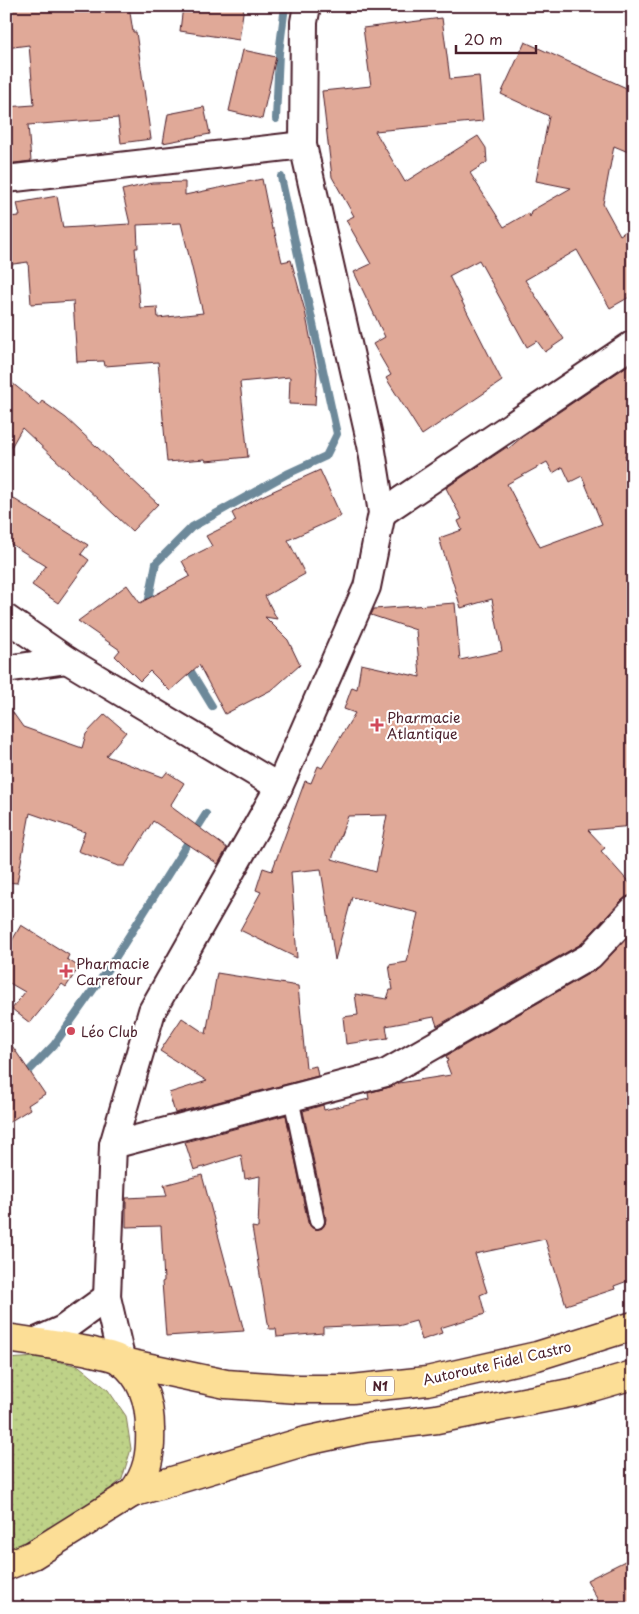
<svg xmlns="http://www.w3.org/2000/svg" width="639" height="1614" font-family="'Playpen Sans',sans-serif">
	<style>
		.grass { fill: url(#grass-dots); stroke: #84785a }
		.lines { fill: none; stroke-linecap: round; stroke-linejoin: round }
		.stream { stroke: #6d899a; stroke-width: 8 }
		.building { fill: #e0a998; stroke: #4a1f2b; fill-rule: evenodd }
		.lane-casing { stroke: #4a1f2b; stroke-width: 18 }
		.street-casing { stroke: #4a1f2b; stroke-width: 30 }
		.highway-casing { stroke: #4a1f2b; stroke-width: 31 }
		.lane { stroke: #fff; stroke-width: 14 }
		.street { stroke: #fff; stroke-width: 26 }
		.highway { stroke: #fcde96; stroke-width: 28 }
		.poi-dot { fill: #d1495b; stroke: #fff; stroke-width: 2 }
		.labels { text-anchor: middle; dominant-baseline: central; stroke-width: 4.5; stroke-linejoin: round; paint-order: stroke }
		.shield { fill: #fff; stroke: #80626b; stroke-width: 1 }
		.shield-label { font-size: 12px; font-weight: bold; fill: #4a1f2b }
		.poi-label { font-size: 14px; fill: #4a1f2b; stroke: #fff; text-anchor: start }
		.street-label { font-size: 14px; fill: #4a1f2b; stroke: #fff }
	</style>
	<defs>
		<pattern id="grass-dots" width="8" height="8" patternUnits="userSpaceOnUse" patternTransform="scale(1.25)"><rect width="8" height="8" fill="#bed288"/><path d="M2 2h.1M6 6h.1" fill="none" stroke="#a5b476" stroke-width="1.8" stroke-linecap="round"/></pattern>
	</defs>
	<rect width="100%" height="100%" fill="#fff"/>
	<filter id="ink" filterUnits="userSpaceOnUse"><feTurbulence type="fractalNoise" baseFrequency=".02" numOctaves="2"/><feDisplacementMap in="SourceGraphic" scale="10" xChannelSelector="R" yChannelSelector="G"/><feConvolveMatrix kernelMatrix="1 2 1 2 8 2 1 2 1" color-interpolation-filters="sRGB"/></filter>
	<g filter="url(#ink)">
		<path class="grass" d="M38,1357l41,9 29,24 18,26 5,33 -9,30 -16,14 -62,41 -34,18h-4v-193z"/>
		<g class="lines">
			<g class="stream">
				<path d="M276,119l3,-66 6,-47"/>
				<path d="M150,606l-2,-2 8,-41 36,-36 95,-53 39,-18 11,-22 -56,-257"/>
				<path d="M187,665l25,41"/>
				<path d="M23,1077l31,-32 56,-79 96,-152"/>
			</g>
		</g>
		<g class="building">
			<path d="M6,6h123l4,26h3l15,107 -30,4 -3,-25 -90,7 3,36 -25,3v-57l28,-2 -5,-60 -23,3z"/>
			<path d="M183,6h61l-5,34 -59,-9z"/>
			<path d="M442,18l8,61 29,-3 4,45 -108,10 30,51 73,-46 8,12 1,14 -17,11 34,54 24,-14 2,4 1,-6 40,-23 -35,-7 13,-65 -48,-22 24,-52 108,49v63l-19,-8 -11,58 17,31 13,-8v68l-23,13 -33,-58 -52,30 39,59 -19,13 -8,-11 -10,6 -48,-87 -30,16 53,105 -80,54 -36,-57 5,-3 -18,-31 12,-7 -31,-65 17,-8 -25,-44 8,-4 -22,-39 -10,-86 49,-5 -8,-58z"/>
			<path d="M243,50l33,7 -14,62 -33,-8z"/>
			<path d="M204,107l6,27 -47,9 5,-29z"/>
			<path d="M262,179l10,50h2l8,33 9,-2 14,51 12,61 -2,33 -26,-1 1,-27 -50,5 8,75 -42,4 -1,-2 -38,3 -9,-100 -53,4 -1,-5 -27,1 -4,-61 -42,3 -3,-42 -22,3v-48l14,-1 -3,-13 40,-7 6,32 67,-4 -8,-34 30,-7 33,-1v13zM181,223l22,90 -45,5 -1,-11 -17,1 -5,-60h3l-1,-23z"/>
			<path d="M633,362v90l-8,3 8,18v353l-45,4 17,18 -4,3 32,36v8l-5,1 -6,4 -41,44 -144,82 -3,-9 -48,9 2,12 -42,6 -3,-27 15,-2 -3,-21 32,5 3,-9h3l-4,-25 18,-3 11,-49 -66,-16 -17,63 -14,-91 -30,3 6,86 -57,-28 21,-38 -5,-2 7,-22 9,3 33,-90 6,2 7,-17 4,2 33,-55 -11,-4 8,-22 5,2 4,-25 59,13 -4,-47 -45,-15 3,-6 81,-6 5,57 42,-9 -10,-52 -31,9 -22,-70 23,-8 -4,-9 4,-2 -16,-31 61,-41 1,2 14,-12zM547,462l6,11 10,-6 7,15 12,-6 20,48 -62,23 -33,-63zM387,815l-11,57 -44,-13 16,-43z"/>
			<path d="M6,378l33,27 3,-4 24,17 92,86 -26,27 -110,-103 -16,28z"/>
			<path d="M320,470l21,46 -53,24 17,34 -40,22 12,23 -12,-2 23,23 12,25 -27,24 -48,25 -26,-49 -29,26 -20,-20 -10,10 -25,-25 5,-6 -42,-29 49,-36 13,18 50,-27 -8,-15 30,-15 -6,-10 30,-15 -4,-8 28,-16z"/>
			<path d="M6,494l82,51 -7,9 8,6 -31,43 -26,-18 14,-19 -40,-25z"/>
			<path d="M6,703l17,24 59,21 4,-14 19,-20 21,18 -20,24 57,21 4,-5 17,11 -14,23 57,42 -9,16 -65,-43 -28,45h-7l-40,-15 7,-19 -55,-19 -13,70 -11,-1z"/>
			<path d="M21,925l48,30 -2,4 12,8 -13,20 -4,-3 -32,39 -18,-14 13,-17 -19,-11v-30z"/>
			<path d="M633,932v347l-19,7 1,3 -49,16 -21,-66 -70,15 12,38 -7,3 5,19 -45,14 2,5 -20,7 -6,-19 -18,5v-2l-75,3v6l-46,4 -1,-8h-7l-17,-102 6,1 2,-52 -15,3 -4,-24 -47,15 -9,-28 101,-27 22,108 6,6h5l6,-5 1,-5 -23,-108 20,-6 1,5 45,-11 -1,-6 22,-6 9,-4 52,-8 -5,-13 2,-1 -2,-5 151,-87z"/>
			<path d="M217,973l81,13 8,82 10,-2 2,10 -143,37 -6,-20 38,-12 -47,-30 22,-33 24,16z"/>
			<path d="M6,1037l39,57 -17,11 2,4 -24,15z"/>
			<path d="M202,1175l42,156 -78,5 -4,-54 2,-1 -3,-55 -35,1v-29l41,-2 -3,-11z"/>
			<path d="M633,1557v51h-31l-15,-28z"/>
		</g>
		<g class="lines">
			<defs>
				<path id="lane" d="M291,1098l26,123"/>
				<g id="street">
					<path d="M6,179l297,-34"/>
					<path d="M382,513l251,-169"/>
					<path d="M6,618l61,42 212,127"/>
					<path d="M6,669l61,-9"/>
					<path d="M113,1145l273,-72 204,-117 43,-46"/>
					<path d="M34,1342l29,-13 44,-32"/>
					<path d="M122,1362l-15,-65 6,-152 39,-134 127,-224 88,-200 15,-74 -11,-68 -68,-300 1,-123 3,-16"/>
				</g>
				<g id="highway">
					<path d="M6,1338c29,4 58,8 87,14 9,3 20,3 28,9 22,16 29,43 29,68 1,24 -2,45 -18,64l-99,62 -27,11"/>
					<path d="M122,1362l104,22 73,5h53l75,-8 110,-25 96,-30"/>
					<path d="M132,1493l174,-52 60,-13 71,-9 138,-27 58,-17"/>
				</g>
			</defs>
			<use href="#lane" class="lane-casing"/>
			<use href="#street" class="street-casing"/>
			<use href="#highway" class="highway-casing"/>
			<use href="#lane" class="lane"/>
			<use href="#street" class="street"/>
			<use href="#highway" class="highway"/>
		</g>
	</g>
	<g class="poi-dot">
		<path d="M374.5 717.5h5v5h5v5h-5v5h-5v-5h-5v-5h5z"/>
		<path d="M63.5 963.5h5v5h5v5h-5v5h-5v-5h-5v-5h5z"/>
		<circle cx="71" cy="1031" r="5"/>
	</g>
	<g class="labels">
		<rect class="shield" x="366" y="1376.5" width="28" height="19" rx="4"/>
		<g class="shield-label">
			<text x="380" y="1386">N1</text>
		</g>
		<g class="poi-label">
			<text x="387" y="717">Pharmacie<tspan x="387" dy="16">Atlantique</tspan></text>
			<text x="76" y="963">Pharmacie<tspan x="76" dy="16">Carrefour</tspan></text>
			<text x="81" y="1031">Léo Club</text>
		</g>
		<g class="street-label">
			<text transform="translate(497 1363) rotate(-13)">Autoroute Fidel Castro</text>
		</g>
	</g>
	<rect width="639" height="1614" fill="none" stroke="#fff" stroke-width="25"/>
	<rect x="12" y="12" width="614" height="1589" fill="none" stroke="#4a1f2b" stroke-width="2" filter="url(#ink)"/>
	<path d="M456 45v8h80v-8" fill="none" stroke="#4a1f2b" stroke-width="2.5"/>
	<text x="464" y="45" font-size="15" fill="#4a1f2b" stroke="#ffffff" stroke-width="4" paint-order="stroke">20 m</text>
</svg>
